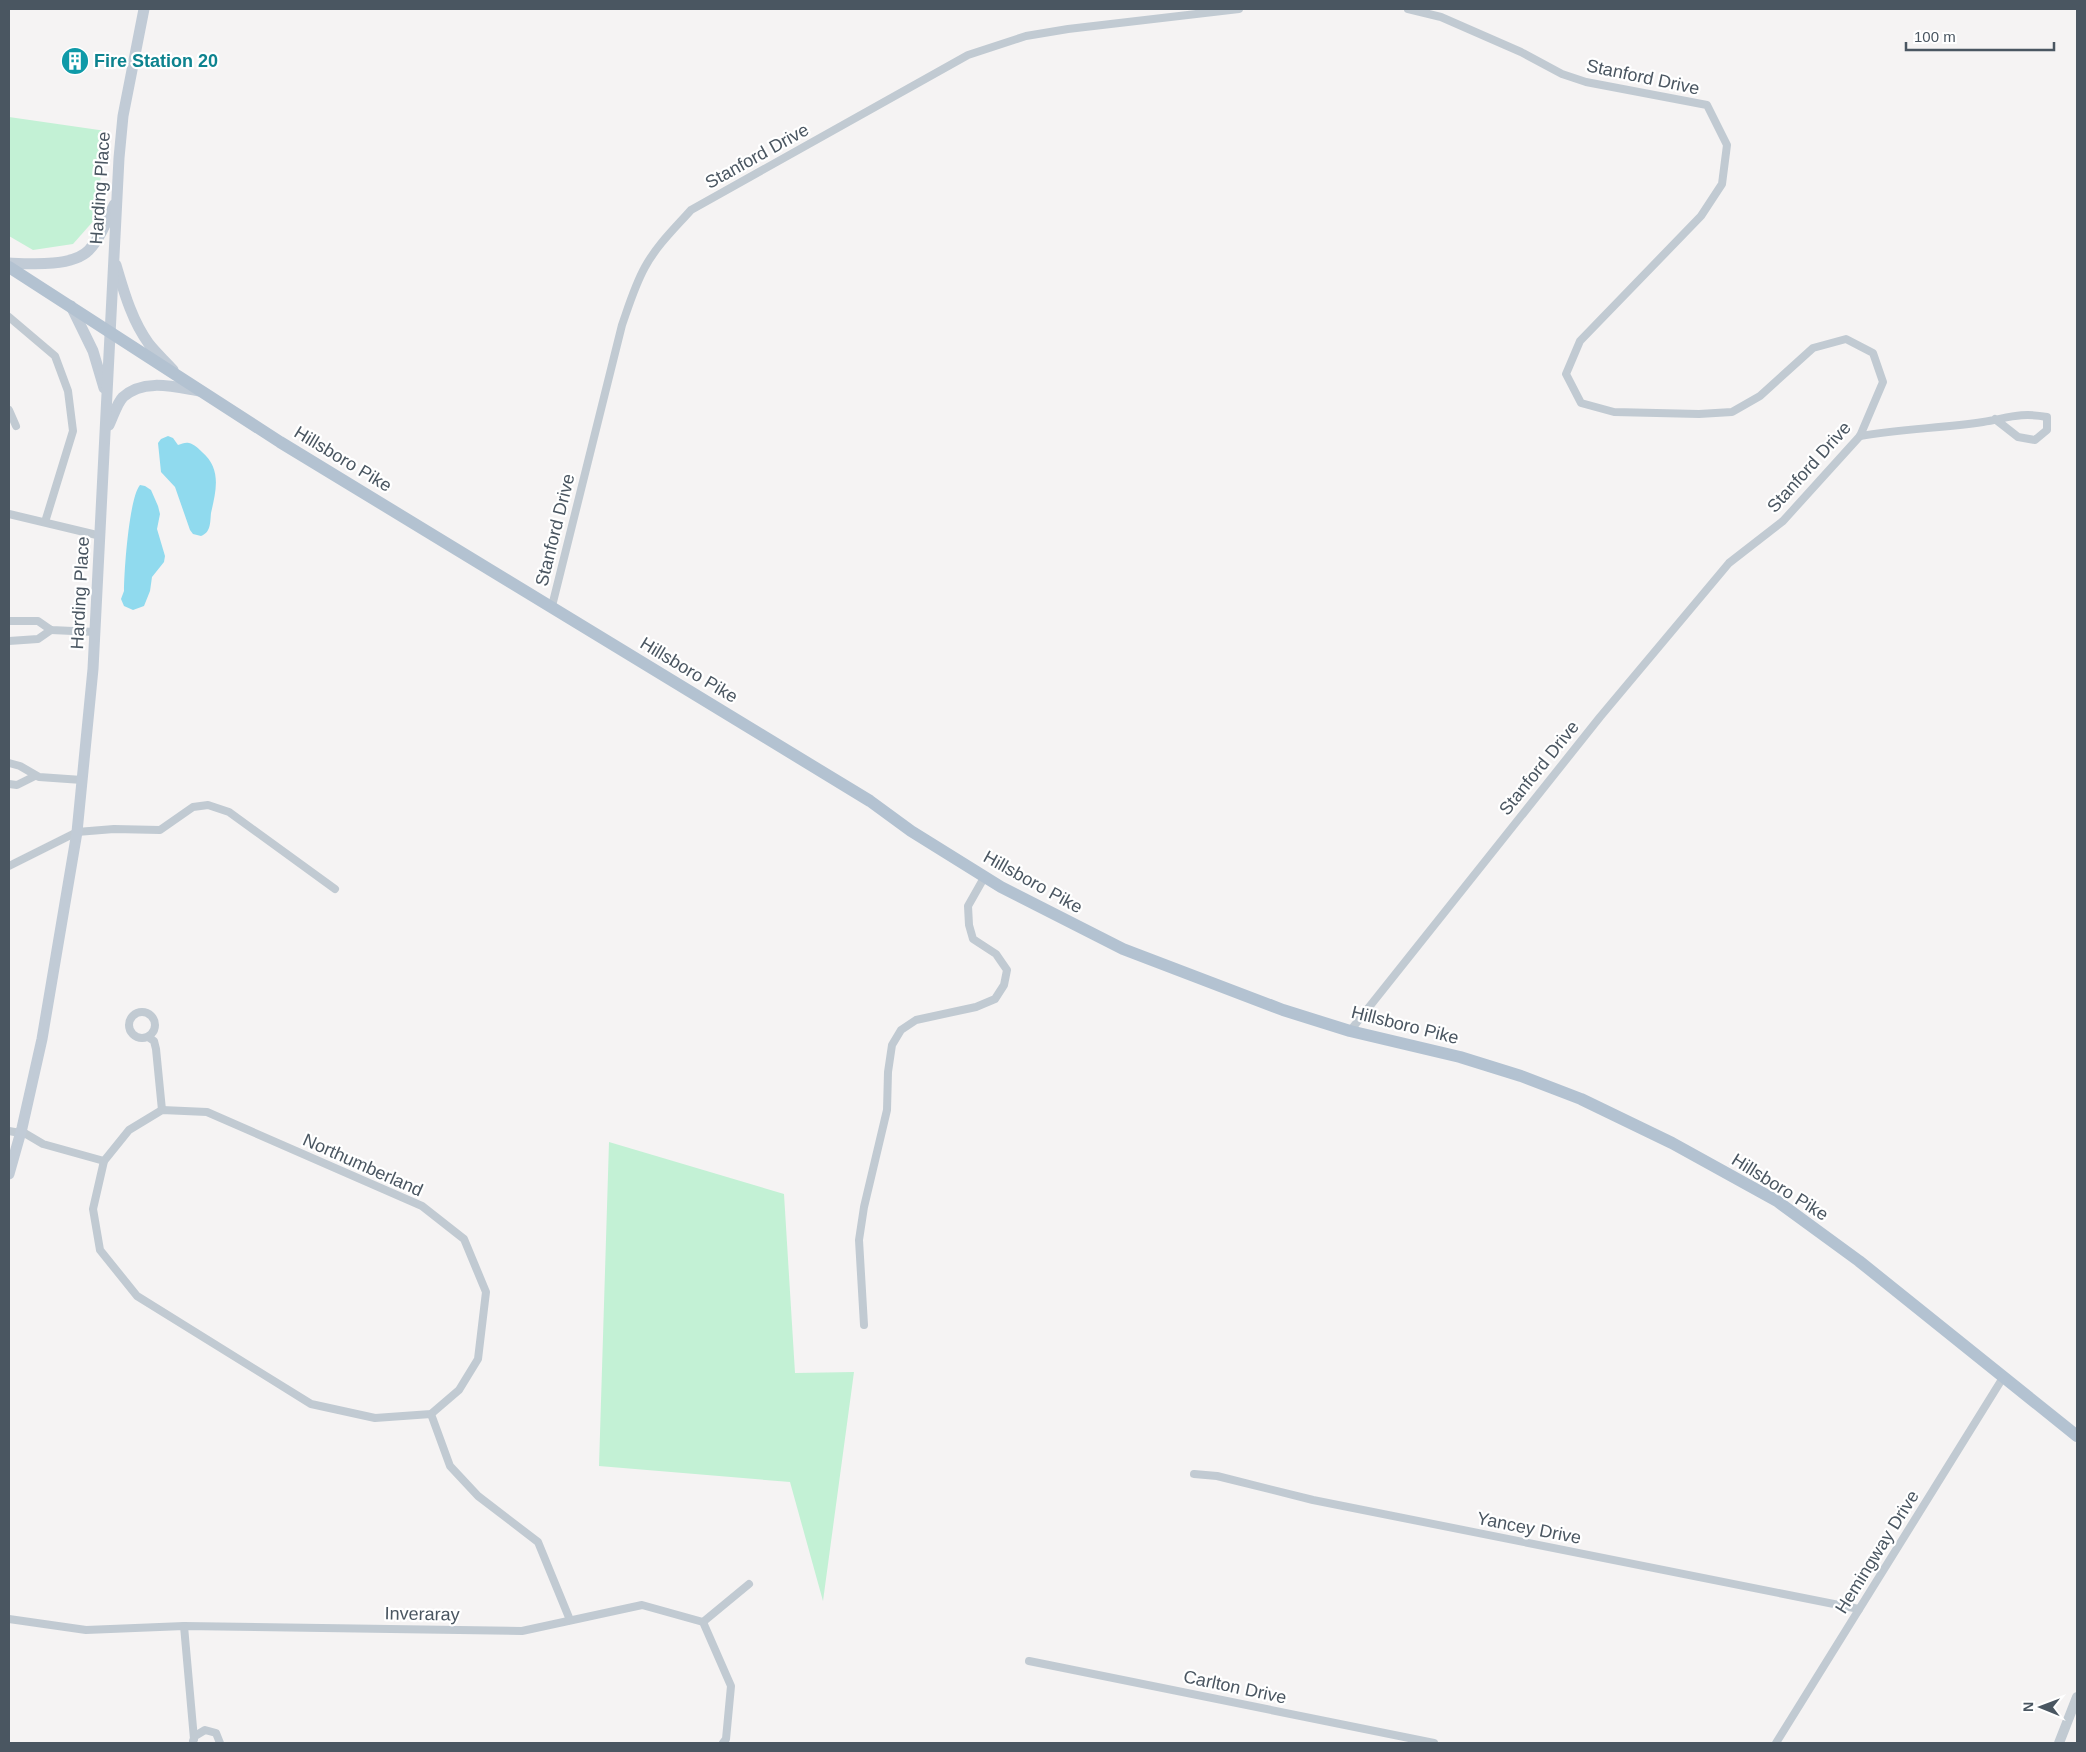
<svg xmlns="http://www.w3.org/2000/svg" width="2086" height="1752" font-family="Helvetica,sans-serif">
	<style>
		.green { fill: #c3f1d5 }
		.water { fill: #90daee }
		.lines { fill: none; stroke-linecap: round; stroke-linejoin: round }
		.minor { stroke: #c1cad2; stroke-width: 8 }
		.tertiary { stroke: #c1cad2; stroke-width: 10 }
		.secondary { stroke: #c1cbd6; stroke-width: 11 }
		.primary { stroke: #b3c2d1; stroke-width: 12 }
		.labels { text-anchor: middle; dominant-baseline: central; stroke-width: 4.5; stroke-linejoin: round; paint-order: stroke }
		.culture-label { font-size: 18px; font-weight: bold; fill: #0d838f; stroke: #fff; text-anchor: start }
		.street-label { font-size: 18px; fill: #4a5661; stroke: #fff }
	</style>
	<rect width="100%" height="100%" fill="#f5f3f3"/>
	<g class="green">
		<path d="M9,117l97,14 -10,87 -23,26 -40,6 -24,-14z"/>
		<path d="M609,1142l175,52 11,179 59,-1 -31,229 -33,-119 -191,-16z"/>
	</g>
	<g class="water">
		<path d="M168,436l5,2 5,7c4,-1 7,-3 11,-2 5,1 10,6 13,9 20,17 14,39 9,61 -1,10 0,19 -10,23l-8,-2 -3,-4 -15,-43 -14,-15 -3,-29 3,-4z"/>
		<path d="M140,485l5,1 6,4 7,16 2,8 -3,15 8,27 -1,6 -12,15 -2,14 -6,15 -11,4 -9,-4 -3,-7 3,-8c0,-19 5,-93 16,-106z"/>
	</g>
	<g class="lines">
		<g class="minor">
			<path d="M9,317l46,39 13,35 5,40 -28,91"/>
			<path d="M9,410l7,16"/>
			<path d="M1860,436c41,-7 82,-8 123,-14 25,-4 37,-10 64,-5v13l-12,10 -17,-3 -23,-18"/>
			<path d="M9,514l92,22"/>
			<path d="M552,606l70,-281c7,-20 13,-40 23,-58 12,-22 30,-39 46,-57l277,-155 58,-19 42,-7 171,-20"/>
			<path d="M9,621h29l13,9 44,2"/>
			<path d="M9,641l29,-2 13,-9"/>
			<path d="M9,763l11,3 19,11 43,3"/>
			<path d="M9,784l8,1 18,-9"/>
			<path d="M9,866l68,-34 37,-3 46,1 33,-23 15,-2 21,7 106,77"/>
			<circle cx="142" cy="1025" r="13"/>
			<path d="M1350,1031l250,-314 129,-154 54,-42 77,-85 23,-54 -10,-29 -27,-14 -33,9 -53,48 -28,16 -33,2 -85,-2 -33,-9 -15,-29 14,-33 121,-125 21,-32 5,-39 -20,-40 -121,-23 -24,-8 -41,-22 -80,-35 -33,-8"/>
			<path d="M148,1037l6,4 2,8 6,61"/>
			<path d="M162,1110l45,2 215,94 42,33 22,53 -8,67 -19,31 -28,24 -56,4 -64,-14 -174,-108 -37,-46 -7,-41 11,-48 25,-31z"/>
			<path d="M9,1131l11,2"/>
			<path d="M21,1131l22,13 61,17"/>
			<path d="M864,1325l-5,-85 5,-33 23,-97 1,-38 4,-27 9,-15 15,-10 60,-13 19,-8 9,-14 3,-15 -11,-16 -23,-15 -4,-14 -1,-19 17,-30"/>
			<path d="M431,1414l19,52 28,30 60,46 32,78"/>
			<path d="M1194,1474l23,2 96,24 546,109"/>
			<path d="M9,1619l77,11 98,-4 338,5 120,-26 61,17 28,64 -5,53 -3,4"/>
			<path d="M703,1622l46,-38"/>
			<path d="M184,1626l10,113"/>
			<path d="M1029,1661l405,82"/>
			<path d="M193,1741l2,-5 10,-6 11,3 4,10"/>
			<path d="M1776,1743l228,-367"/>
		</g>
		<path class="tertiary" d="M2059,1743l18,-46"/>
		<g class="secondary">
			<path d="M9,263c21,1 64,4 80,-13 12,-13 18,-30 25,-45"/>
			<path d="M116,265c8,27 16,56 33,79 7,9 16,17 24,26"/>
			<path d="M71,306l22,45 11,37"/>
			<path d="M109,425c4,-8 8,-22 14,-28 21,-19 52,-10 77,-6"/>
			<path d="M9,1174l13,-46 20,-89 35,-207 16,-163 26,-511 4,-42 21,-107"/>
		</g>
		<path class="primary" d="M9,267l271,175 590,359 41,30 90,56 122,62 160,61 67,21 110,26 61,19 60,23 91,44 105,58 82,60 218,175"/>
	</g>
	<defs>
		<symbol id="building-disc" viewBox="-11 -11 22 22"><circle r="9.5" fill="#0f9aa8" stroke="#fff"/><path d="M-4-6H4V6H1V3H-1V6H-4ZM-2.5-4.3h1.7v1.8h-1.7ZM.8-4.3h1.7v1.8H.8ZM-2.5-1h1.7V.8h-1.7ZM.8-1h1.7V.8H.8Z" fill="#fff"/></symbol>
	</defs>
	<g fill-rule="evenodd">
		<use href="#building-disc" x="59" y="45" width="32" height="32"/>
	</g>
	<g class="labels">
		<g class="culture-label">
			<text x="94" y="61">Fire Station 20</text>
		</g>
		<g class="street-label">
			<text transform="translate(1643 77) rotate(12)">Stanford Drive</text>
			<text transform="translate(757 156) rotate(-29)">Stanford Drive</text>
			<text transform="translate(100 188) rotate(-86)">Harding Place</text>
			<text transform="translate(343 459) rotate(31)">Hillsboro Pike</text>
			<text transform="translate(1809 467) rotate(-48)">Stanford Drive</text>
			<text transform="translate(555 530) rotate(-76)">Stanford Drive</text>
			<text transform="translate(80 593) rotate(-87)">Harding Place</text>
			<text transform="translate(689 670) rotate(31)">Hillsboro Pike</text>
			<text transform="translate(1539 768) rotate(-51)">Stanford Drive</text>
			<text transform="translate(1033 882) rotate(29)">Hillsboro Pike</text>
			<text transform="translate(1405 1025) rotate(14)">Hillsboro Pike</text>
			<text transform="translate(363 1165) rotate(24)">Northumberland</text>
			<text transform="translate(1780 1187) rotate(32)">Hillsboro Pike</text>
			<text transform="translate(1529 1528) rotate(11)">Yancey Drive</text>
			<text transform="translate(1877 1552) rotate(-58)">Hemingway Drive</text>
			<text transform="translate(422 1614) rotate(1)">Inveraray</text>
			<text transform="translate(1235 1687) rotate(12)">Carlton Drive</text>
		</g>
	</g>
	<rect width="2086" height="1752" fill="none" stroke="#4a5661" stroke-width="20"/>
	<g transform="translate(2041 1707) rotate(271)" stroke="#ffffff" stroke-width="4" paint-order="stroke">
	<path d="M0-4L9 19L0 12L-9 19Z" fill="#4a5661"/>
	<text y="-8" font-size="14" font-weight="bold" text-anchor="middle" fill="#4a5661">N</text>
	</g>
	<path d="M1906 42v8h148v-8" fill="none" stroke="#4a5661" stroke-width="2.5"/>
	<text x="1914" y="42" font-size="15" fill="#4a5661" stroke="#ffffff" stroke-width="4" paint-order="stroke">100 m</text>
</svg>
